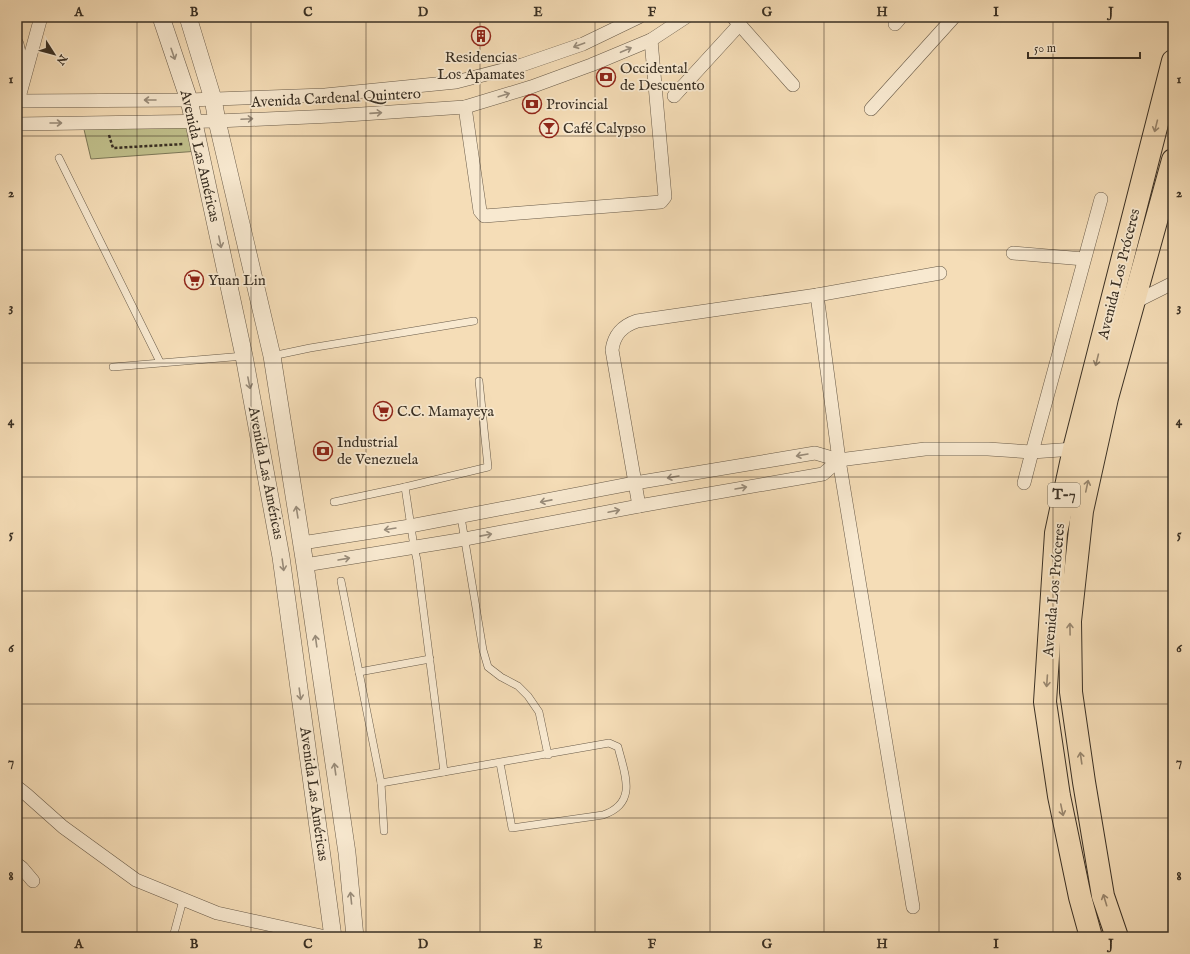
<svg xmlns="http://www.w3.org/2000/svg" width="1190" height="954" font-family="'IM FELL English',serif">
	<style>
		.green { fill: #c0bf8b; stroke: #7d7858 }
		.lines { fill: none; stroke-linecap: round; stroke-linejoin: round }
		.service-casing { stroke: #695b49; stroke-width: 8 }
		.minor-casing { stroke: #695b49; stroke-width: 14 }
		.tertiary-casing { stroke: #695b49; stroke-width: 18 }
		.trunk-casing { stroke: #3a3024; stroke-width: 24 }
		.path { stroke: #3a3024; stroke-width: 2.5; stroke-dasharray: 3 2; stroke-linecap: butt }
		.service { stroke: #f8e9d0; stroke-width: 7 }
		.minor { stroke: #f8e9d0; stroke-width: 13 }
		.tertiary { stroke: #f8e9d0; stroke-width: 17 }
		.trunk { stroke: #f5ddb7; stroke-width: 22 }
		.oneway { stroke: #998c7a }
		.oneway2 { stroke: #98866e }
		.grid { fill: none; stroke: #3a3024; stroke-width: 1; stroke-opacity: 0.55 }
		.labels { text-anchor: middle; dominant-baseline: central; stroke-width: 3.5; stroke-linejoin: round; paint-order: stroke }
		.shield { fill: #f8e9d0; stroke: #736858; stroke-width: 1 }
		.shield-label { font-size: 14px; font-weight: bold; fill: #3a3024 }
		.poi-label { font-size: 15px; fill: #3a3024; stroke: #f8e9d0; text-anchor: start }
		.street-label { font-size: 15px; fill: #3a3024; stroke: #f8e9d0 }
		.neatline { fill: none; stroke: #3a3024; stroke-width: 1.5 }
		.grid-label { font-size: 13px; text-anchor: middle; font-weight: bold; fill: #3a3024 }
	</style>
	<rect width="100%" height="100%" fill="#f5ddb7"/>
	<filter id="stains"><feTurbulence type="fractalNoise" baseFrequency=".005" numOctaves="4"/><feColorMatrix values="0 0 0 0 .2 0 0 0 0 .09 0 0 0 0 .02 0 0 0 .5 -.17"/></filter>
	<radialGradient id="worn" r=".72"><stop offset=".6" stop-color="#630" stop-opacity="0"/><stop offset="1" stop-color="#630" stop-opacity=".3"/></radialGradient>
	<path class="green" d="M82,121l109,1 8,29 -108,8z"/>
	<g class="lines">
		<defs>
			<g id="service">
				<path d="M59,158l101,204"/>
				<path d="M272,356l38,-8 164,-27"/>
				<path d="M113,367l131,-11"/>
				<path d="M405,487l9,60 3,13 27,212"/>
				<path d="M334,502l71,-15 83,-20 -9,-86"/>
				<path d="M461,517l22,133 5,17 13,10 17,9 10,10 11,16 9,43"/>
				<path d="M341,581l40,202 228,-40 9,4c7,28 20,56 -15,68l-91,13 -12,-65"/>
				<path d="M359,672l71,-13"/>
				<path d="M381,783l3,48"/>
				<path d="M173,937l10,-37"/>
			</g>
			<g id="minor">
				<path d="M733,17l60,68"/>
				<path d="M895,24l6,-7"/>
				<path d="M17,44l7,29"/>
				<path d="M674,96l65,-71"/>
				<path d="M17,101l172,-1 136,-5 131,-13 66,-17 61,-21 56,-27"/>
				<path d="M18,101l23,-84"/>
				<path d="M465,107l15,104 4,5 177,-14 4,-5 -14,-157"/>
				<path d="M871,109l83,-92"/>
				<path d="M17,124l200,-3 115,-5 133,-9 66,-20 60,-22 60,-25 35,-23"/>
				<path d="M1013,253l71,6"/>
				<path d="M817,295l22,165 74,447"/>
				<path d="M1133,303l40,-20"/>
				<path d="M1024,483l8,-31 69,-253"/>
				<path d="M639,506l-27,-156c2,-15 10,-24 25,-29l180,-26 123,-22"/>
				<path d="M302,543l108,-17 225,-43 180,-30 24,7 86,-11h63l44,3 42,-3"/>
				<path d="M305,565l160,-26 174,-33 184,-32 16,-14"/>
				<path d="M17,787l10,8 36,32 73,53 81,33 109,24"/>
				<path d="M17,864l5,4 11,13"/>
			</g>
			<g id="tertiary">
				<path d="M161,17l28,83 55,256 37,201 52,380"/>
				<path d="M188,17l25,82 4,22 55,235 33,209 42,288 8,84"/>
			</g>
			<g id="trunk">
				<path d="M1091,937l-11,-40 -21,-101 -14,-94 11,-169 18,-84 99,-388"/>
				<path d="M1117,937l-14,-41 -19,-114 -13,-90 -1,-71 12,-110 25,-113 66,-238"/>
			</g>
		</defs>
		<use href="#service" class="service-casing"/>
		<use href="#minor" class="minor-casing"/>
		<use href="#tertiary" class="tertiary-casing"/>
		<use href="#trunk" class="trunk-casing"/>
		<path class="path" d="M109,135l4,13 71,-4"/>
		<use href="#service" class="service"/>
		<use href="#minor" class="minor"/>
		<use href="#tertiary" class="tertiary"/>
		<use href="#trunk" class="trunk"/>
	</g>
	<defs><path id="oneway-shaft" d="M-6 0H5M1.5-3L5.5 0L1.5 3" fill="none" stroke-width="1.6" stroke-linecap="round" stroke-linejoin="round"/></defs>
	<g class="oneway">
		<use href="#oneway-shaft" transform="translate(579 45) rotate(160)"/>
		<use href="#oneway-shaft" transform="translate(626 50) rotate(-23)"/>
		<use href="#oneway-shaft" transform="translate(173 54) rotate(71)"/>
		<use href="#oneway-shaft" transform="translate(504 95) rotate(-17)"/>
		<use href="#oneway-shaft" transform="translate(150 100) rotate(180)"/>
		<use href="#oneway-shaft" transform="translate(376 113) rotate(-4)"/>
		<use href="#oneway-shaft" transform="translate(247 119) rotate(-3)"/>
		<use href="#oneway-shaft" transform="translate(56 123)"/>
		<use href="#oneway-shaft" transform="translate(220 242) rotate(78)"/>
		<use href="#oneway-shaft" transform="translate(249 383) rotate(79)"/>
		<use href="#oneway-shaft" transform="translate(802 455) rotate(170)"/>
		<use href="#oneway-shaft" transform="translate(673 477) rotate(170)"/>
		<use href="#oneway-shaft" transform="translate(741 488) rotate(-10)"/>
		<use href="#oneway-shaft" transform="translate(546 501) rotate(169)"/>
		<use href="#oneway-shaft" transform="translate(614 511) rotate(-12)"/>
		<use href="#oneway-shaft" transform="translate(297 512) rotate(-99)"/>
		<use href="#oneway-shaft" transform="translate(390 529) rotate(171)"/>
		<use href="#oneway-shaft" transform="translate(486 535) rotate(-11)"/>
		<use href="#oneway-shaft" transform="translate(344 559) rotate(-10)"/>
		<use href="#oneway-shaft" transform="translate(283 565) rotate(82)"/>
		<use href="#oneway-shaft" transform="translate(316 641) rotate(-98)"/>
		<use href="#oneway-shaft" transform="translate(300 694) rotate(82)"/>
		<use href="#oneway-shaft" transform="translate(335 769) rotate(-98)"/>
		<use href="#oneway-shaft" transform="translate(351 898) rotate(-96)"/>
	</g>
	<g class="oneway2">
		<use href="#oneway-shaft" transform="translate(1156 126) rotate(104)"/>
		<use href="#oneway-shaft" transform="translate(1097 360) rotate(104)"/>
		<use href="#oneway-shaft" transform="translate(1087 486) rotate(-78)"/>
		<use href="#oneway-shaft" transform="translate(1070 629) rotate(-91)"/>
		<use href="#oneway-shaft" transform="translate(1047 681) rotate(94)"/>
		<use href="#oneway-shaft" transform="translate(1081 758) rotate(-98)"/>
		<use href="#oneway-shaft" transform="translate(1062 810) rotate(78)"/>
		<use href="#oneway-shaft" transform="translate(1105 900) rotate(-107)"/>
	</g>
	<path class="grid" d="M137,17v920M251,17v920M366,17v920M480,17v920M595,17v920M710,17v920M824,17v920M939,17v920M1053,17v920M17,136h1156M17,250h1156M17,363h1156M17,477h1156M17,591h1156M17,704h1156M17,818h1156"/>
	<defs>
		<symbol id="building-ring" viewBox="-11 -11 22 22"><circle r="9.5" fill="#f8e9d0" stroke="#8f2418" stroke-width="1.5"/><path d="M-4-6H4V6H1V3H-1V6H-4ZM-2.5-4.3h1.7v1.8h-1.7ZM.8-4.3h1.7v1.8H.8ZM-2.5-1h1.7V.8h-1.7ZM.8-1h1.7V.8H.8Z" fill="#8f2418"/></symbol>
		<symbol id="bank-ring" viewBox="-11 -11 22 22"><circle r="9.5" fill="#f8e9d0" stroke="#8f2418" stroke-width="1.5"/><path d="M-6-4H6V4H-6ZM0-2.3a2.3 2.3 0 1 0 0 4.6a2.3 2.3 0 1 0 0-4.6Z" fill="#8f2418"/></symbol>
		<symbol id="bar-ring" viewBox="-11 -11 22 22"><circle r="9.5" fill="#f8e9d0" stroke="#8f2418" stroke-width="1.5"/><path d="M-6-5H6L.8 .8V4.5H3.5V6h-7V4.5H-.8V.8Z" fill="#8f2418"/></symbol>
		<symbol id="supermarket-ring" viewBox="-11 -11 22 22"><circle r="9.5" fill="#f8e9d0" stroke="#8f2418" stroke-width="1.5"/><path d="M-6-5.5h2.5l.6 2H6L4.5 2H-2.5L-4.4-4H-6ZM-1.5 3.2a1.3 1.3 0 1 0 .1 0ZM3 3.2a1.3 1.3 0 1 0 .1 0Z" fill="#8f2418"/></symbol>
	</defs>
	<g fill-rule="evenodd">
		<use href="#building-ring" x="470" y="25" width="22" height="22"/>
		<use href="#bank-ring" x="595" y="66" width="22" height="22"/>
		<use href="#bank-ring" x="521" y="93" width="22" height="22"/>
		<use href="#bar-ring" x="538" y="117" width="22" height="22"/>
		<use href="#supermarket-ring" x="183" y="269" width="22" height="22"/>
		<use href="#supermarket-ring" x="372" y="400" width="22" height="22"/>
		<use href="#bank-ring" x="312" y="440" width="22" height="22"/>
	</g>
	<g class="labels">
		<rect class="shield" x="1048" y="483" width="32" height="24" rx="3"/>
		<g class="shield-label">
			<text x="1064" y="495">T-7</text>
		</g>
		<g class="poi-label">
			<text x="481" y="57" text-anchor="middle">Residencias<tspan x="481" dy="17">Los Apamates</tspan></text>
			<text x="620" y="68">Occidental<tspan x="620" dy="17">de Descuento</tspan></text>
			<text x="546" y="104">Provincial</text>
			<text x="563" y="128">Café Calypso</text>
			<text x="208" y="280">Yuan Lin</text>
			<text x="397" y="411">C.C. Mamayeya</text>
			<text x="337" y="442">Industrial<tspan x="337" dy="17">de Venezuela</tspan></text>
		</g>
		<g class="street-label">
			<text transform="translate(336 98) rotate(-3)">Avenida Cardenal Quintero</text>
			<text transform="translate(200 156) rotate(77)">Avenida Las Américas</text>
			<text transform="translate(1119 274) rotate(-76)">Avenida Los Próceres</text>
			<text transform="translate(266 473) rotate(79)">Avenida Las Américas</text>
			<text transform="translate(1054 590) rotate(-85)">Avenida Los Próceres</text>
			<text transform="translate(314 794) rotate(82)">Avenida Las Américas</text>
		</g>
	</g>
	<rect width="1190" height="954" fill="none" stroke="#f5ddb7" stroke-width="44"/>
	<g transform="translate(54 54) rotate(126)" stroke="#f8e9d0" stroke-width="3" paint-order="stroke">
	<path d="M0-3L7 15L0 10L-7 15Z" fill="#3a3024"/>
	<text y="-6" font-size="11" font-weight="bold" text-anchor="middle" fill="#3a3024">N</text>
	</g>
	<path d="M1028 52v6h112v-6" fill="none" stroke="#3a3024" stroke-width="2"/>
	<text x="1034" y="52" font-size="12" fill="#3a3024" stroke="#f8e9d0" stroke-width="3" paint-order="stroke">50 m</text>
	<rect x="22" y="22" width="1146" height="910" class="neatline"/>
	<g class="grid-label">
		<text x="79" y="16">A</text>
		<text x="194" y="16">B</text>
		<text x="308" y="16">C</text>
		<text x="423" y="16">D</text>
		<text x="538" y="16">E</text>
		<text x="652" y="16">F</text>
		<text x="767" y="16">G</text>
		<text x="882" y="16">H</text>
		<text x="996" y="16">I</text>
		<text x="1111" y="16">J</text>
		<text x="11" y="83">1</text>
		<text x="1179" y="83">1</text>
		<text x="11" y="197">2</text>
		<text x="1179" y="197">2</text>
		<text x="11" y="311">3</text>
		<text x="1179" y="311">3</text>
		<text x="11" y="425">4</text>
		<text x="1179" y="425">4</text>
		<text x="11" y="538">5</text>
		<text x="1179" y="538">5</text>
		<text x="11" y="652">6</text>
		<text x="1179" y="652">6</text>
		<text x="11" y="766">7</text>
		<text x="1179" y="766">7</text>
		<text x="11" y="880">8</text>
		<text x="1179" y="880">8</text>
		<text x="79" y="948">A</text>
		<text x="194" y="948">B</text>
		<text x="308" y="948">C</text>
		<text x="423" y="948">D</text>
		<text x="538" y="948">E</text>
		<text x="652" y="948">F</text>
		<text x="767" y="948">G</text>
		<text x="882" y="948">H</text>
		<text x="996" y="948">I</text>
		<text x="1111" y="948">J</text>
	</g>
	<rect width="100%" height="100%" filter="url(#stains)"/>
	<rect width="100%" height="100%" fill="url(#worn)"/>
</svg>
